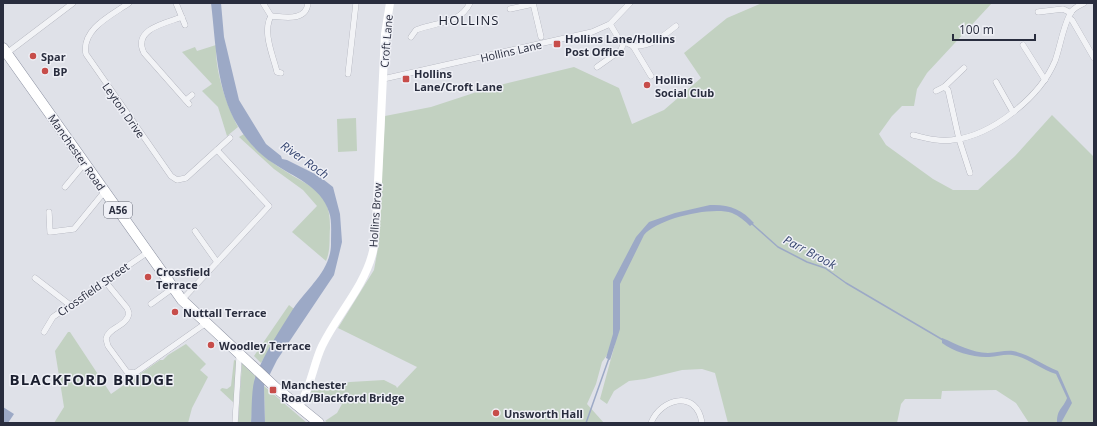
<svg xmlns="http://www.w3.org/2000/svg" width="1097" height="426" font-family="'Open Sans',sans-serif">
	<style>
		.green { fill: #c2d1c1 }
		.water { fill: #9ca9c6 }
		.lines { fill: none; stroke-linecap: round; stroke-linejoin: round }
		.stream { stroke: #9ca9c6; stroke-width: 1.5 }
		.street-casing { stroke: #a5a7b2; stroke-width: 6 }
		.highway-casing { stroke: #888d9e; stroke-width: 11 }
		.street { stroke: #f2f3f6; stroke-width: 5.5 }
		.secondary { stroke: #fff; stroke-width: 8 }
		.highway { stroke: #fff; stroke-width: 10 }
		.poi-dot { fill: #c74d4a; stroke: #eff0f6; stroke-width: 1.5 }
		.labels { text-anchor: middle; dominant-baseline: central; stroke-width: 3; stroke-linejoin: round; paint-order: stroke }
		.shield { fill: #eff0f6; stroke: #646875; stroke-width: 1 }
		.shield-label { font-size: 10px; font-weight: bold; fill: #292d3e }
		.poi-label { font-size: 11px; font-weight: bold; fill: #292d3e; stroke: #eff0f6; text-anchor: start }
		.street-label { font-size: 11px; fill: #292d3e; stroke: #eff0f6 }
		.water-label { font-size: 12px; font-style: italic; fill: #354570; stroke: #eff0f6 }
		.quarter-label { font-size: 13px; letter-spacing: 1px; fill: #1b1f2f; stroke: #eff0f6 }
		.district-label { font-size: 15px; font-weight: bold; letter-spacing: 1px; fill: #1b1f2f; stroke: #eff0f6 }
	</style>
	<rect width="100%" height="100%" fill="#dfe1e8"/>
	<g class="green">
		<path d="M762,3h230l-65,70 -10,16 -3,17h-12l-10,10 -13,18 7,11 47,34 20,11h25l37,-34 37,-41 42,42v266h-65l-13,-20 -20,-13 -54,1 -1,8h-36l-4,5 -4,19h-169l-13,-50 -13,-4 -20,1 -37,9 -16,2 -15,10 -7,13 -7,-5 15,-55 -13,18 -6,22 -9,20 17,19h-276l-3,-2 12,-8 5,-9 -17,-5 -17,4 4,-15 38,-6 34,-2 12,6 1,2 20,-21 -79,-39 36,-58 4,-22 7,-132 46,-9 61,-20 82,-20 45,21 13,36 32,-14 37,-32 -17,-25 43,-35z"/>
		<path d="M216,45c-1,27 10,58 22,82l-11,9 -9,-29 -16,-16 10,-7 -30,-32 13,-5 2,4z"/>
		<path d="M356,118l1,33 -19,1 -1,-33z"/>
		<path d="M244,134c11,18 31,31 49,42 9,5 21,11 28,20 8,9 9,20 9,32 -1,12 1,21 -4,33l-34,-29 25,-26 -14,-16 -29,-21 -35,-32z"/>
		<path d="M289,305l5,4 -33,54 -7,-7z"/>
		<path d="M68,332h2l41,62 49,-34h3l5,-5 18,-11 20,20 -6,6 8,7 -16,31 -4,15h-134l10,-16 -9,-56z"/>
		<path d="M234,360l3,1 -3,42 -14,-13 2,-2 5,1 4,-3z"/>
		<path d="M242,363l13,13 -4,47h-13z"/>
		<path d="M264,386l43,37h-42z"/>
	</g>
	<g class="water">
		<path d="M211,3h10l3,34 15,63 27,44 15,12 1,3 5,1 32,16 14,11 7,27 2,28 -8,33 -57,85 -13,26 1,37h-14c1,-14 0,-36 5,-48 8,-21 25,-47 37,-66 14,-21 39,-39 38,-67 0,-10 1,-22 -2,-30 -8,-26 -36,-35 -56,-49 -14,-9 -26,-22 -35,-37 -22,-36 -22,-82 -27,-123z"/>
		<path d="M710,205c18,-1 32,4 44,18l-4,3c-5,-5 -11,-10 -18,-13 -21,-7 -75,6 -88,22l-24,49v45l-10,31 -4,-2 7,-24v-53l23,-44 13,-15 26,-9z"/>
		<path d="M942,338c15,6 30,15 46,15 9,0 17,-3 25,-2 16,3 30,14 45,20l14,32 -11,20h-4c0,-15 6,-14 10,-25l-11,-24c-14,-4 -25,-14 -39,-18 -10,-3 -18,0 -28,1 -14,1 -35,-5 -47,-14z"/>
		<path d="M3,407l11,7 -6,9h-5z"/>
	</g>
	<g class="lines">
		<g class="stream">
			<path d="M751,223l27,24 29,15 18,6 21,15 97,57"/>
			<path d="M586,423l23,-65"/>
		</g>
		<defs>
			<g id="street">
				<path d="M129,3c-17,12 -48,26 -43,51l85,122 6,4 9,-2 44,-40"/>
				<path d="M176,3l9,22"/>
				<path d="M263,3l8,13c13,1 35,6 37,-13"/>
				<path d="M533,3l8,34"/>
				<path d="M510,9l23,-5"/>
				<path d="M1038,12l25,-3 8,4"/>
				<path d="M271,16c-9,16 2,39 6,56l4,1"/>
				<path d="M182,17c-16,6 -50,12 -38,36l45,51"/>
				<path d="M1069,18l3,2 22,38"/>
				<path d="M610,24l9,15 14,7 18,30"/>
				<path d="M411,37l5,-7c20,-8 44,-6 54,-27"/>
				<path d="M1023,45l22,35"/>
				<path d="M633,46c18,1 29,-9 43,-20"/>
				<path d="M7,53l66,-50"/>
				<path d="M597,67l24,-17 3,-8"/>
				<path d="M964,68l-20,19 4,3 11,49 11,34"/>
				<path d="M348,74l8,-71"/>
				<path d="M383,79l209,-47 18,-8 20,-21"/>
				<path d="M996,82l17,30"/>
				<path d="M936,91l8,-4"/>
				<path d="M186,100l6,-5"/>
				<path d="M913,135c13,3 26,7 39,5 40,-4 88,-43 103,-79 5,-13 9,-40 17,-50 2,-3 8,-6 12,-8"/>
				<path d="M65,187l20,-24"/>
				<path d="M49,212l1,20 24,-3 31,-38"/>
				<path d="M195,231l22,31"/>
				<path d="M35,278l35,27"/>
				<path d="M104,280l23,28 2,5c-2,14 -21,14 -23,26l2,7 19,26 8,1 71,-50"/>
				<path d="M182,300l87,-94 -52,-56"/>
				<path d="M151,304l22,-16"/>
				<path d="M44,332l9,-15 95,-65"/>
				<path d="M235,423l4,-65 3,-3"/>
				<path d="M651,423c10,-25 46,-34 51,0"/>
			</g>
			<path id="highway" d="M3,48l179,252 94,88 43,35"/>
		</defs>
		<use href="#street" class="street-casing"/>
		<use href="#highway" class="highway-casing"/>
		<use href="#street" class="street"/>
		<path class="secondary" d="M299,406c12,-18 14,-41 23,-60 15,-31 41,-58 50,-91 3,-10 3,-21 4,-31l9,-190 5,-31"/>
		<use href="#highway" class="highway"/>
	</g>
	<g class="poi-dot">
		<rect x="553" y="40" width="8" height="8" rx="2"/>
		<circle cx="33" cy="56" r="4"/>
		<circle cx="45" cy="71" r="4"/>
		<rect x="402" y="75" width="8" height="8" rx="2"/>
		<circle cx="647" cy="85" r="4"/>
		<circle cx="148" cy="277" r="4"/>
		<circle cx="175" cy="312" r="4"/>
		<circle cx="211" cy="345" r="4"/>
		<rect x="269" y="386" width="8" height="8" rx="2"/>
		<circle cx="496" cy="413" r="4"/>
	</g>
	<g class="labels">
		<rect class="shield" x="104" y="202" width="28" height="16" rx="3"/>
		<g class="shield-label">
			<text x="118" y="210">A56</text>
		</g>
		<g class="poi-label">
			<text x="565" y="38">Hollins Lane/Hollins<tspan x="565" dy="13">Post Office</tspan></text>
			<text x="41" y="56">Spar</text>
			<text x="53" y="71">BP</text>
			<text x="414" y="73">Hollins<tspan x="414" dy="13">Lane/Croft Lane</tspan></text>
			<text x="655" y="79">Hollins<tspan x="655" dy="13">Social Club</tspan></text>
			<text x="156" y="271">Crossfield<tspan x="156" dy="13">Terrace</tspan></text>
			<text x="183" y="312">Nuttall Terrace</text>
			<text x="219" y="345">Woodley Terrace</text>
			<text x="281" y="384">Manchester<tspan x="281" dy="13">Road/Blackford Bridge</tspan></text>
			<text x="504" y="413">Unsworth Hall</text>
		</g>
		<g class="street-label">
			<text transform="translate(386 41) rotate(-85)">Croft Lane</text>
			<text transform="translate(511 51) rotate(-13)">Hollins Lane</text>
			<text transform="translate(124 110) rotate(55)">Leyton Drive</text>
			<text transform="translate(77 152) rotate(55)">Manchester Road</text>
			<text transform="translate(375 215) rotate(-86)">Hollins Brow</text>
			<text transform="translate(93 289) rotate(-35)">Crossfield Street</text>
		</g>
		<g class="water-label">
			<text transform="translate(305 160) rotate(35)">River Roch</text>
			<text transform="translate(810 252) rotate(28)">Parr Brook</text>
		</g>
		<g class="quarter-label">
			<text x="469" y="20">HOLLINS</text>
		</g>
		<g class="district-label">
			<text x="92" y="379">BLACKFORD BRIDGE</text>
		</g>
	</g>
	<rect width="1097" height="426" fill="none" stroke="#292d3e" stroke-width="8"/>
	<path d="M953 34v6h82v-6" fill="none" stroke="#292d3e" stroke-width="2"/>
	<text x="959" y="34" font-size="12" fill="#292d3e" stroke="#eff0f6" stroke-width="3" paint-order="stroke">100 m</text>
</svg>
